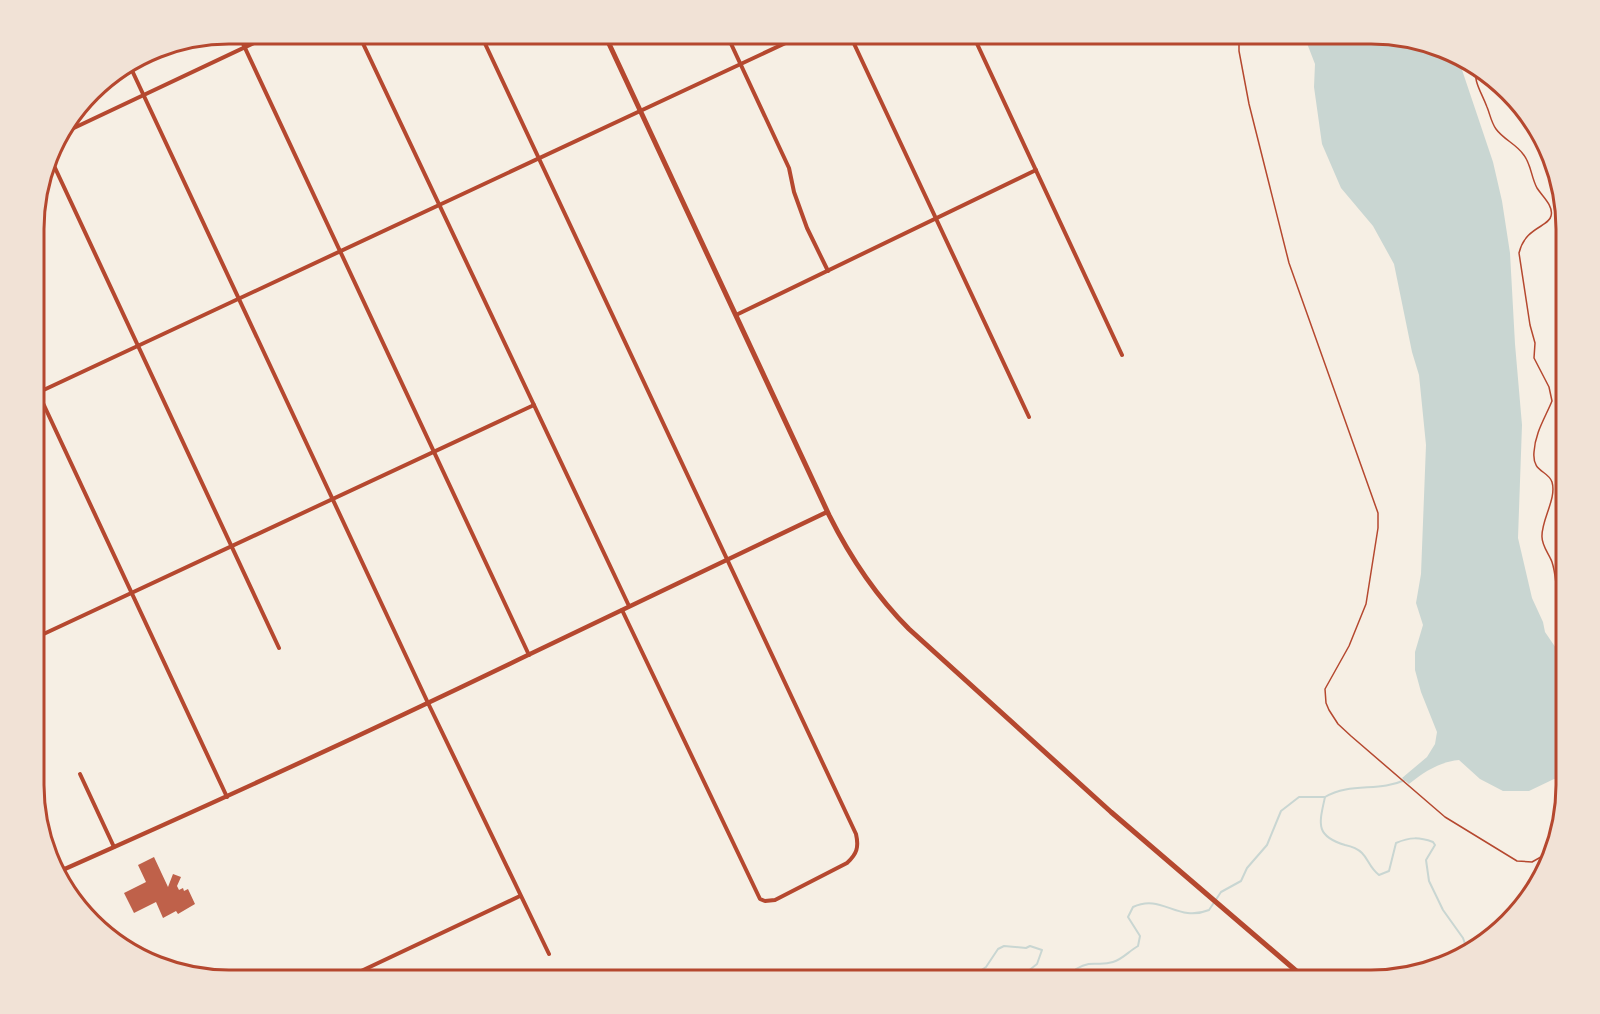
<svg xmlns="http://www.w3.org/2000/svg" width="1600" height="1014" font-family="Signika,sans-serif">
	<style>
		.water { fill: #c9d6d2 }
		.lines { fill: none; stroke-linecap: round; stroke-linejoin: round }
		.stream { stroke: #c9d6d2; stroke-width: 2 }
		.building { fill: #bf614a }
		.path { stroke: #b5482f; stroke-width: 1.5 }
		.minor { stroke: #b5482f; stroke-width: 4 }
		.tertiary { stroke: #b5482f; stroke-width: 4.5 }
		.secondary { stroke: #b5482f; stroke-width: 5 }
		.rim { fill: none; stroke: #b5482f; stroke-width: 3 }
	</style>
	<rect width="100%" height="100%" fill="#f6efe4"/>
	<path class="water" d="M1303,33h68l63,10 23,12 36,107 9,39 8,52 5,91 7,81 -4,113 14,60 11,24 2,10 15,22 7,3v123l-13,-1 -25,12h-26l-23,-12 -21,-19c-20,2 -35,12 -50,24l-7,-6 25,-21 8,-13 2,-12 -16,-40 -6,-22v-18l8,-27 -7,-22 5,-29 5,-129 -7,-70 -7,-23 -18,-88 -21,-38 -32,-38 -19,-44 -8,-57 1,-23z"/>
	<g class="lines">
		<g class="stream">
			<path d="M1405,780c-26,12 -55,2 -80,17 -6,27 -10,39 20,48 5,1 13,4 17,8 7,7 7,14 17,22l10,-4 7,-28c14,-6 23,-6 37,-1l2,3 -9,15 3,21 14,29 20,28 6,17"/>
			<path d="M965,981l21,-14 12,-18 6,-3 22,2 4,-2 12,4 -5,14 -10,8 -2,9"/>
			<path d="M1076,981v-12c18,-10 21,-2 37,-7 10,-3 16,-11 25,-16l2,-10 -12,-19 5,-10c29,-14 44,16 76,3l12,-18 20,-11 6,-13 20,-23 14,-34 18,-14h26"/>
		</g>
	</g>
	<path class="building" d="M154,857l14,30 5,-13 8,3 -4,9 2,4 4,-2 1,3 4,-2 7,15 -17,10 -2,-3 -13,7 -7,-16 -22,11 -10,-20 22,-11 -8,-17z"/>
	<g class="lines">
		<g class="path">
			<path d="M1239,33v18l10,53 40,159 89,250v15l-12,76 -17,42 -24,43 1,14 3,7 9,14 13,12 94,81 72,44 15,1 16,-9"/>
			<path d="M1475,63c-1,21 5,26 12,44 3,7 4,15 9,22 7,10 20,15 27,25 8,9 8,23 14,34 5,8 17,18 14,28 -2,11 -26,11 -32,37l11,72 5,18 -1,15 15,29 3,14c-7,17 -17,32 -18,51 -2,21 14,18 18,30 5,17 -11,38 -10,55 0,9 7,17 10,25 6,18 2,38 15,53"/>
		</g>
		<g class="minor">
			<path d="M238,33l291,622"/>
			<path d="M358,33l271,573"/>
			<path d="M480,33l376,801c3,13 1,20 -9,29l-72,37 -10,1 -5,-2 -138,-289"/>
			<path d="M726,33l63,135 5,24 13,36 21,43"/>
			<path d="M849,33l180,384"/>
			<path d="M972,33l150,322"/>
			<path d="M129,64l299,639 121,251"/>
			<path d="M59,135l216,-102"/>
			<path d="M49,155l230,493"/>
			<path d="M736,315l300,-145"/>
			<path d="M35,386l192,411"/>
			<path d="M35,394l772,-361"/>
			<path d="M35,638l499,-233"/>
			<path d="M80,774l34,73"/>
			<path d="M340,981l180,-85"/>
		</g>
		<path class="tertiary" d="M58,872c158,-70 315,-142 470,-217 100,-47 199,-96 299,-143"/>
		<g class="secondary">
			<path d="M604,33l225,482c21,42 47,81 80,114l202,183 197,169"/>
			<path d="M60,878l4,-9"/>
			<path d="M78,906l15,11 17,21"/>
		</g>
	</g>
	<path d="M0 0H1600V1014H0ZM229 44H1371A185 185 0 0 1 1556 229V785A185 185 0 0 1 1371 970H229A185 185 0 0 1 44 785V229A185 185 0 0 1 229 44Z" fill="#f1e2d6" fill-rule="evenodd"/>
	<path class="rim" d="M229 44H1371A185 185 0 0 1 1556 229V785A185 185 0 0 1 1371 970H229A185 185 0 0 1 44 785V229A185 185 0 0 1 229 44Z"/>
</svg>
